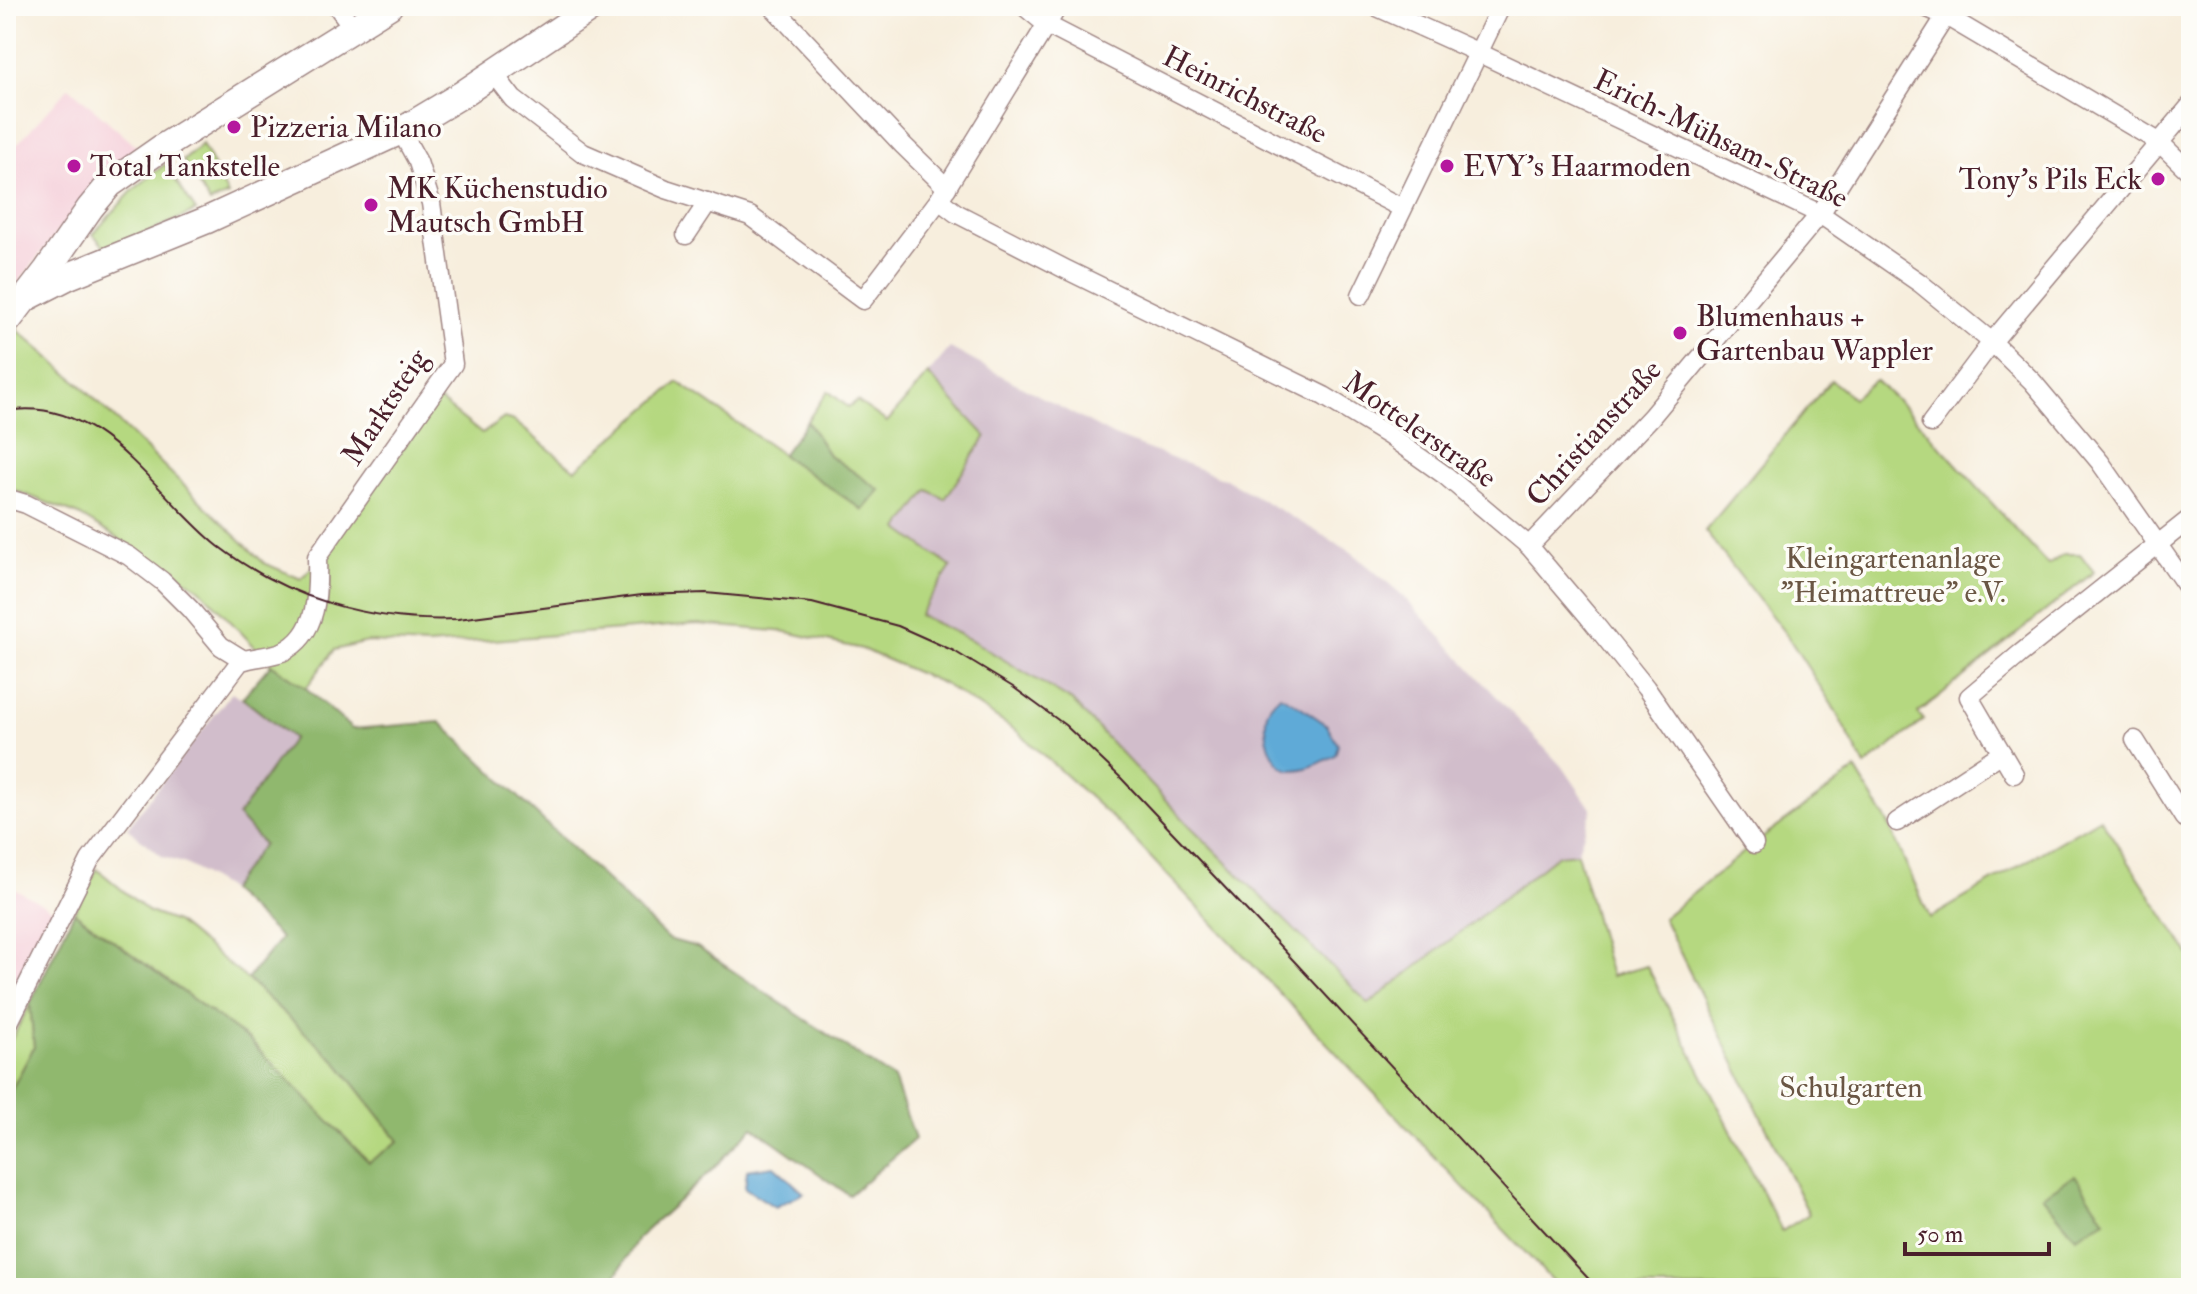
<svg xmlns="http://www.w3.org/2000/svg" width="2197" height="1294" font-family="'IM FELL Double Pica',serif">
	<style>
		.built { fill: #f5cfda }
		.industrial { fill: #d1bdcb }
		.green { fill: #b5d880; stroke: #807c56; stroke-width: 2 }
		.forest { fill: #90b86e; stroke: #6d6c4c; stroke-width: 2 }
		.water { fill: #5eaad7; stroke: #546481; stroke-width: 2 }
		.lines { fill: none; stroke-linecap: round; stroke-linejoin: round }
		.minor-casing { stroke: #a08684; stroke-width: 21 }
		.secondary-casing { stroke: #a08684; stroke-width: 29 }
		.minor { stroke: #fff; stroke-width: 18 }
		.secondary { stroke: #fff; stroke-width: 26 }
		.tram { stroke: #4a1f2b; stroke-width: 2 }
		.poi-dot { fill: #b5179e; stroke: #fdfcf7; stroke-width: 3 }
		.labels { text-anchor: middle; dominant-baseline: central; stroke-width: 7; stroke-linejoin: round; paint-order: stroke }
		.street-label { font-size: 30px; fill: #4a1f2b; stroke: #fdfcf7 }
		.poi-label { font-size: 30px; fill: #4a1f2b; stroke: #fdfcf7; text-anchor: start }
		.park-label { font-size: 30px; fill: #6a5644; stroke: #fdfcf7 }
	</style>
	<rect width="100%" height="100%" fill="#fdfcf7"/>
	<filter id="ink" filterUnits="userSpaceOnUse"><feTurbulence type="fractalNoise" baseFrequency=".0125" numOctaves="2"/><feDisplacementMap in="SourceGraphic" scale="16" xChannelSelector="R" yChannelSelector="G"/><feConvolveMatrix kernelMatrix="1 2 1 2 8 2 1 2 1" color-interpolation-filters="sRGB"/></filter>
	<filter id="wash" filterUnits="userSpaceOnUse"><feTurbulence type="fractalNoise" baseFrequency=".006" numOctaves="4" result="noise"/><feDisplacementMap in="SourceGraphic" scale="32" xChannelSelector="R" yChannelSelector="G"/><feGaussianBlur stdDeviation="1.8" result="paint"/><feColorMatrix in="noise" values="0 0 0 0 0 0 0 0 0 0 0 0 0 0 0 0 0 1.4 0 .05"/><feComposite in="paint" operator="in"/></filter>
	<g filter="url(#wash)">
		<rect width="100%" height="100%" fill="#f7eedd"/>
		<g class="built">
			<path d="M69,87l68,60 -34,30 -26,30 -71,91v-152l6,4z"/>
			<path d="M6,884l51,28 -51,99z"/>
		</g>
		<g class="industrial">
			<path d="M950,348l164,88 114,44 122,71 50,42 165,177 27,40 -15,43 -19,2 -189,149 -178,-177 -119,-126 -101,-61 -53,-25 -19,-86 29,-39 17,8 41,-62 -58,-62z"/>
			<path d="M232,692l61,46 -54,78 25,27 -35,47 -43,-26 -23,-7 -36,-29z"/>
		</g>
		<g class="green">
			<path d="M202,144l26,51 -18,8 -27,-42z"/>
			<path d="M165,164l31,47 -88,40 -15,-17 39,-43z"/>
			<path d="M6,320l68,59 190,184 37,16 22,-24 116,-155 43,34 22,-16 10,3 61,49 103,-88 185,128 16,-20 -50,-35 -22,-34 21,-30 20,16 9,-6 30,21 41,-48 58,62 -41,63 -17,-9 -29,39 52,38 -32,48 52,25 101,61 119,126 178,177 189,-149 19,-2 34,123 36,-10 135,265 27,-17 -146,-296 91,-74 102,-74 32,53 42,95 170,-100 91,139v331h-632l-438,-462 -103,-94 -74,-48 -82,-35 -75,-17 -90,-8 -269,21 -60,-3 -34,8 -28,38 -35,-24 -72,-76 -120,-73 -73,-28z"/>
			<path d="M1831,380l22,18 22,-18 36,34 137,151 16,-11h16l14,18 -176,141 6,7 -59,46 -33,-61 -44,-68 -83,-106z"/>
			<path d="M97,869l52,43 27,10 71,57 88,81 64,81 -30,21 -119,-121 -176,-129z"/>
			<path d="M30,1004l4,43 -28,53v-50z"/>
		</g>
		<g class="forest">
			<path d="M807,421l22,34 51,35 -17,20 -81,-55z"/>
			<path d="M271,664l35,24 46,41 88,-7 228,217 29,8 197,132 21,60 -66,56 -96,-68 -42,44 -73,67 -29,50h-585l-18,-15v-173l28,-53 -4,-43 44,-92 176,129 119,121 30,-21 -64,-81 -88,-81 34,-41 -52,-48 34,-46 -25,-28 55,-78 -51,-40z"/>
			<path d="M2075,1175l30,45 -29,17 -34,-41z"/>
		</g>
		<g class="water">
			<path d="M1280,695l18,10 29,20 11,20 -3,10c-13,7 -27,15 -43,15 -21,-1 -31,-43 -24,-60 2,-6 8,-10 12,-15z"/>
			<path d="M774,1166l30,27 -29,14 -30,-19 2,-18z"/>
		</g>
	</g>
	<g filter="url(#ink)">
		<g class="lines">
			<defs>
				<g id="minor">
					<path d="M337,6l17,23"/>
					<path d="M772,6l131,139 44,43"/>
					<path d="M1024,6l23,19 355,183"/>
					<path d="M1375,6l102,46 343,162 100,69 72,59 40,39 68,81 91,130"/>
					<path d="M1923,6l23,10 213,126 32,31"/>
					<path d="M493,73l20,26 70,54 83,36 84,27 113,84 76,-100 119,-194"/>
					<path d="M939,200l17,13 109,56 259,127 64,39 58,41 83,70 60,71 57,71 108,156"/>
					<path d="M686,235l22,-33"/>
					<path d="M1361,295l140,-289"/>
					<path d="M1931,423l61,-81 199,-237"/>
					<path d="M6,498l20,6 103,52 33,25 28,28 31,37 21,13"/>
					<path d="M1529,546l122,-129 169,-203 132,-208"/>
					<path d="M2135,740l49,78 7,-5"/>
					<path d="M2014,774l-45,-77 51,-43 171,-136"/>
					<path d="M1897,822l105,-69"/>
					<path d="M9,1022l81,-162 152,-201 3,1c11,-3 26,-4 37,-8 37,-17 36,-61 35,-95l136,-193 -22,-161 -13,-41 -17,-31"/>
				</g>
				<g id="secondary">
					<path d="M26,298l43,-22 138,-56 194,-89 60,-36 133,-89"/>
					<path d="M6,323l41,-53 43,-62 20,-24 53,-37 226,-141"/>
				</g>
			</defs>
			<use href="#minor" class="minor-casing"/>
			<use href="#secondary" class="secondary-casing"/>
			<use href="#minor" class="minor"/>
			<use href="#secondary" class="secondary"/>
			<path class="tram" d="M6,411c96,-17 147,83 212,135 69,53 154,77 240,73l184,-24 64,-2 106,10 86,23 56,25 59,36 52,38 55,52 148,156 329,355"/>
		</g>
	</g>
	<g class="poi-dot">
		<circle cx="234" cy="127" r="8"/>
		<circle cx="74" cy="166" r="8"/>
		<circle cx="1447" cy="166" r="8"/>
		<circle cx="2158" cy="179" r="8"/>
		<circle cx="371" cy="205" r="8"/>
		<circle cx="1680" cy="333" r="8"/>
	</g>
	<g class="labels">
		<g class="street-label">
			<text transform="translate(1245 95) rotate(27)">Heinrichstraße</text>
			<text transform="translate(1721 139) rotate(26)">Erich-Mühsam-Straße</text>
			<text transform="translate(385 407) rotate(-57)">Marktsteig</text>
			<text transform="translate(1420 430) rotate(35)">Mottelerstraße</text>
			<text transform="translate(1594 433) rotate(-48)">Christianstraße</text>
		</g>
		<g class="poi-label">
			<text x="250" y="127">Pizzeria Milano</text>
			<text x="90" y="166">Total Tankstelle</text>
			<text x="1463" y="166">EVY's Haarmoden</text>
			<text x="2142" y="179" text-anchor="end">Tony's Pils Eck</text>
			<text x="387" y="188">MK Küchenstudio<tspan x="387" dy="34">Mautsch GmbH</tspan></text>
			<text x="1696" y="316">Blumenhaus +<tspan x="1696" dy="34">Gartenbau Wappler</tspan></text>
		</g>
		<g class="park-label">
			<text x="1893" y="558">Kleingartenanlage<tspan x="1893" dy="34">"Heimattreue" e.V.</tspan></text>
			<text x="1851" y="1087">Schulgarten</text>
		</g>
	</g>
	<rect width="2197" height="1294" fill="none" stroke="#fdfcf7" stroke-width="32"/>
	<path d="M1905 1242v12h144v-12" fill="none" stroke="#4a1f2b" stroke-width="4"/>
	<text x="1917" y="1242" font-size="24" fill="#4a1f2b" stroke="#fdfcf7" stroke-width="6" paint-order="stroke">50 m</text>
</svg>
